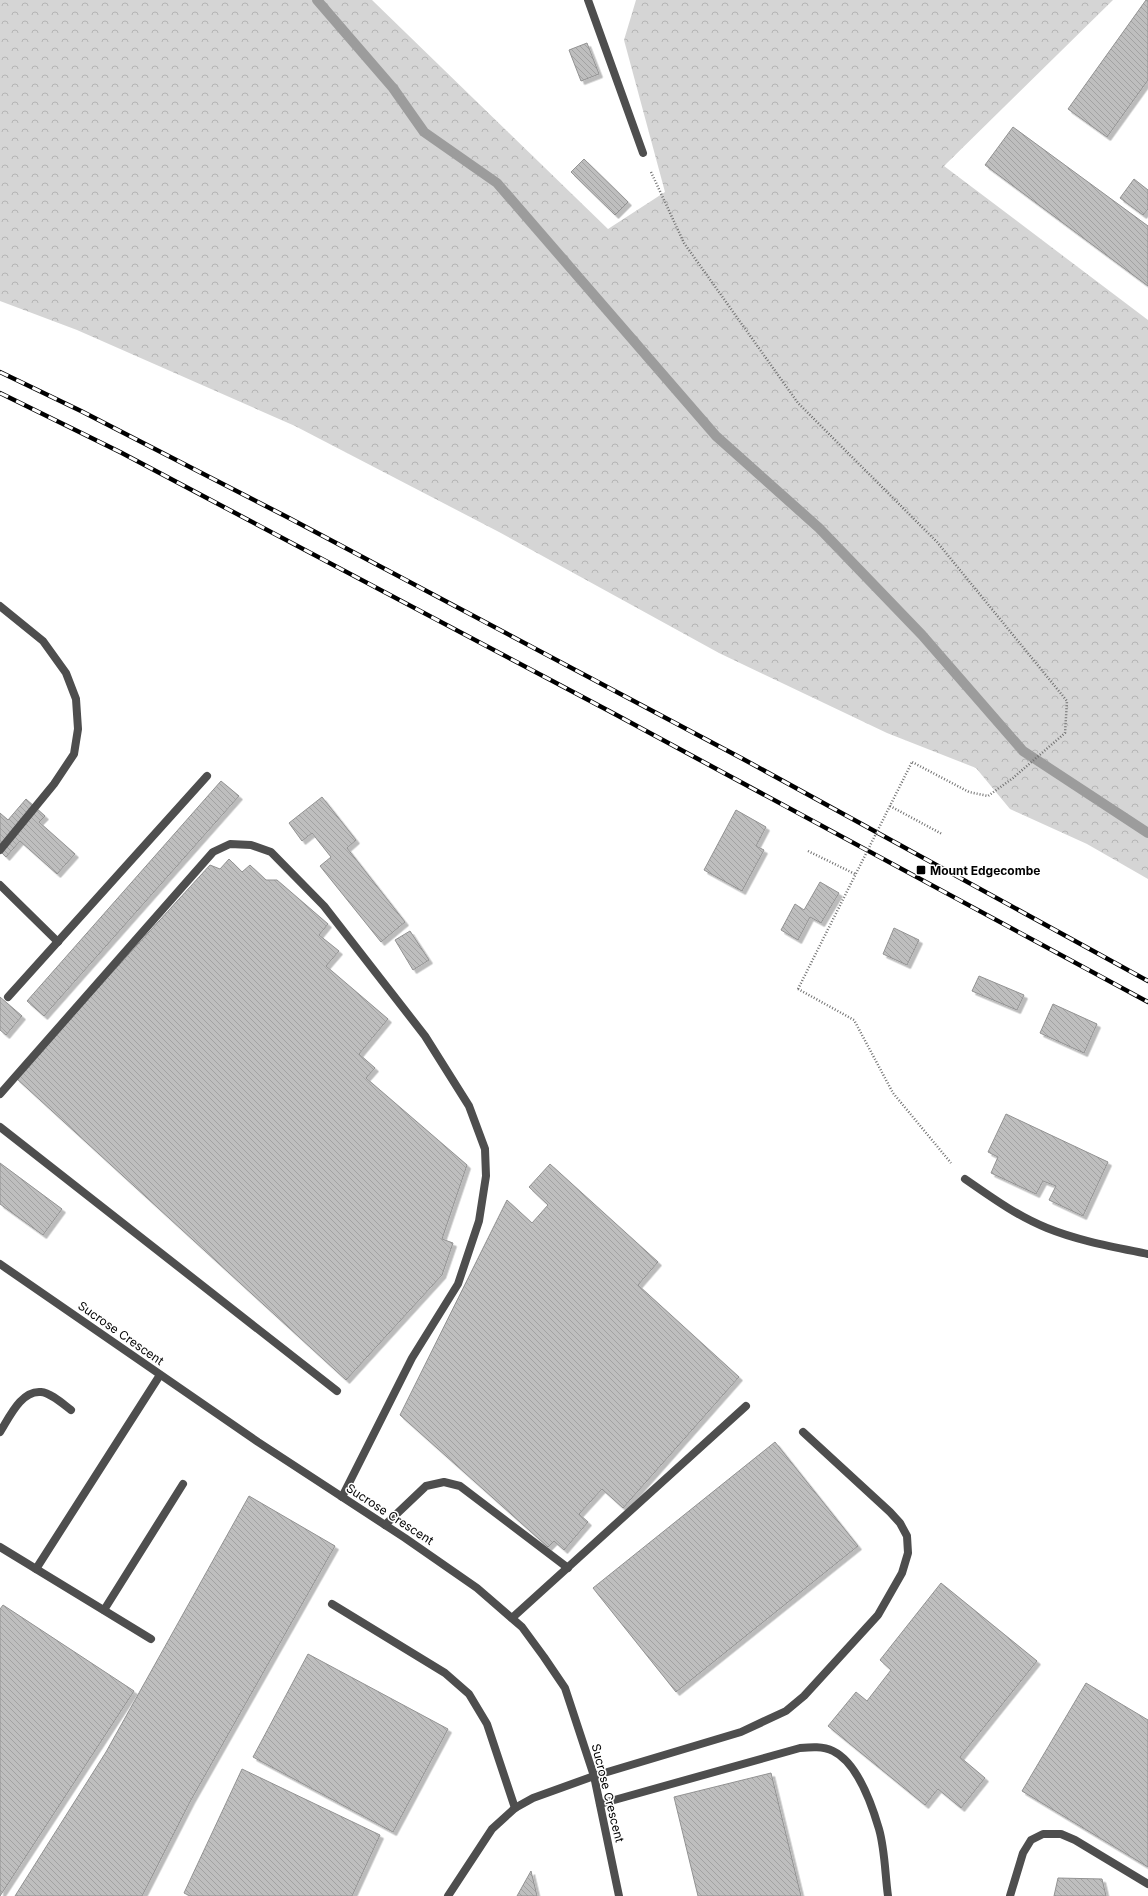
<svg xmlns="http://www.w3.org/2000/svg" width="1148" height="1896" font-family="Inter,sans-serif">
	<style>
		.forest { fill: url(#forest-crowns) }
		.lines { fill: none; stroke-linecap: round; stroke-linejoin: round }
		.stream { stroke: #9c9c9c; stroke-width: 10 }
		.building { fill: url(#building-back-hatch); stroke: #929292; filter: url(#shadow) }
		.path { stroke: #707070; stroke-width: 2.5; stroke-dasharray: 1 2; stroke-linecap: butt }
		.service { stroke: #4e4e4e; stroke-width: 8 }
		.rail-casing { stroke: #000; stroke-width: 4.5 }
		.rail { stroke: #fff; stroke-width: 3; stroke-dasharray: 9; stroke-linecap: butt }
		.path-bridge { stroke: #707070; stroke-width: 2.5; stroke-dasharray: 1 2; stroke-linecap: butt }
		.poi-dot { fill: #000; stroke: #fff; stroke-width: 1.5 }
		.labels { text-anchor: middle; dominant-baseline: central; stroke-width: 3; stroke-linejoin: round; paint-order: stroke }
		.poi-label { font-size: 12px; font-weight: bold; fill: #000; stroke: #fff; text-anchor: start }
		.street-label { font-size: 12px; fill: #000; stroke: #fff }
	</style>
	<defs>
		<pattern id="forest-crowns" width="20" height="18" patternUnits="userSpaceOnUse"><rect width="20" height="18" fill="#d5d5d5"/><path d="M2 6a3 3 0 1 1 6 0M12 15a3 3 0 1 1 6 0" fill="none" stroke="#b5b5b5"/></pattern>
		<pattern id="building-back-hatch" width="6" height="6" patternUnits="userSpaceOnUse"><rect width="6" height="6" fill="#bebebe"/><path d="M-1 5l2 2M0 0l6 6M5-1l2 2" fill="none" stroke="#a2a2a2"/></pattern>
		<filter id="shadow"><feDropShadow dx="3.5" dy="3.5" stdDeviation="0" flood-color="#0004"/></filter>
	</defs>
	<rect width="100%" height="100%" fill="#fff"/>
	<path class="forest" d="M0,0h372l236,229 57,-37 -41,-152 12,-40h477l-169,166 204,154v559l-61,-35 -77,-35 -34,-41 -89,-35 -168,-80 -220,-121 -204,-106 -218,-96 -77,-29z"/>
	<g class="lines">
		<path class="stream" d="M317,0l76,88 31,44 73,51 219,253 103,92 103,107 101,116 125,82"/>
	</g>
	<g class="building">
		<path d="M1146,0h2v80l-41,57 -39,-28z"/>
		<path d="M587,43l12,31 -18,7 -12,-31z"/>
		<path d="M1013,127l135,99v60l-163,-121z"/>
		<path d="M584,159l44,43 -13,13 -44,-43z"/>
		<path d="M1134,179l14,11v19l-5,6 -23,-17z"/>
		<path d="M221,781l18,15 -195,220 -17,-15z"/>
		<path d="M322,797l34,43 -9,8 58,74 -24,20 -61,-76 11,-9 -19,-24 -10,8 -13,-18z"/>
		<path d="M26,799l19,17 -6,6 36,32 -18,20 -37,-33 -14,16 -6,-6v-38l8,7z"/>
		<path d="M736,810l30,17 -10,19 8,4 -22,41 -38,-21z"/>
		<path d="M229,859l13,13 8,-7 16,15h11l51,44 -9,11 20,16 -13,15 62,53 -29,35 16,14 -9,10 101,87 -25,74 11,4 -11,32 -96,105 -330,-302 194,-213 10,4z"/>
		<path d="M820,882l19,11 -18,30 -11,-6 -12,23 -17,-10 14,-26 9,6z"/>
		<path d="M894,928l25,12 -12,25 -24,-11z"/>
		<path d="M410,931l19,29 -16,10 -18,-30z"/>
		<path d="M979,976l45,19 -7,15 -45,-19z"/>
		<path d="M0,997l22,19 -16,19 -6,-5z"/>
		<path d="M1053,1004l44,20 -13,29 -44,-20z"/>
		<path d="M1006,1114l102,48 -25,54 -34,-16 7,-14 -13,-5 -7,13 -45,-21 7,-16 -10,-5z"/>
		<path d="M0,1163l62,46 -19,26 -43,-31z"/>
		<path d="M550,1164l108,98 -20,23 101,92 -116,131 -21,-19 -23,25 9,8 -24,28 -10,-9 -6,6 -148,-132 107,-215 25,23 16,-18 -19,-18z"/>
		<path d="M775,1442l83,104 -182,146 -83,-104z"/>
		<path d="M249,1496l86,50 -144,254 -49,96h-127l91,-144z"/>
		<path d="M941,1583l96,78 -77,96 25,21 -24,30 -23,-19 -13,16 -97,-79 28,-34 11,9 24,-31 -11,-10z"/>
		<path d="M3,1605l131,86 -134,205v-287z"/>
		<path d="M308,1654l140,75 -55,103 -140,-75z"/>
		<path d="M1086,1683l62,37v147l-126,-76z"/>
		<path d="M242,1769l138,66 -28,61h-162l-6,-3z"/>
		<path d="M771,1773l30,123h-103l-24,-99z"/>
		<path d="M531,1871l6,25h-20z"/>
		<path d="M1058,1878l44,1 4,17h-52z"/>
	</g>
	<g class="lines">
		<g class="path">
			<path d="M651,172l33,71 114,160 139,139 130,159 -2,32 -52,45 -25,18 -19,-4 -57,-30"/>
			<path d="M890,806l52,28"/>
			<path d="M808,851l47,23"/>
			<path d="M798,989l56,31 39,73 58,70"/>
		</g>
		<g class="service">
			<path d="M588,0l55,153"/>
			<path d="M0,606l43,35 23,32 10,26 2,30 -4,25 -20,30 -54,66"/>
			<path d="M0,885l58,57"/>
			<path d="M8,997l199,-221"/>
			<path d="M0,1094l213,-242 17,-8 21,1 20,7 53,54 101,130 44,70 16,43 1,27 -7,45 -21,63 -46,74 -70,139"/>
			<path d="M0,1127l337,264"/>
			<path d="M965,1179c26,18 52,37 82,49 32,13 67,19 101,26"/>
			<path d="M0,1264l258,178 147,96 72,50 45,39 22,30 21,31 29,88 25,120"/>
			<path d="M0,1432c9,-14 21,-42 41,-40 10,1 22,12 30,18"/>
			<path d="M385,1525l41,-39 18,-4 16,4 108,82"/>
			<path d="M0,1547l151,92"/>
			<path d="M36,1569l124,-194"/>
			<path d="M332,1604l113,69 24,21 18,30 28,84"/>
			<path d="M104,1610l79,-126"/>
			<path d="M512,1618l234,-212"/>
			<path d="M600,1804l200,-56c11,-1 23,-2 33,3 25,12 39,54 46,78 6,21 6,45 9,67"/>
			<path d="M448,1896l44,-67 23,-21 18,-10 61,-22 147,-44 45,-21 18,-15 74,-81 24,-42 6,-20 -1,-17 -7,-13 -10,-11 -87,-80"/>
			<path d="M1010,1896l13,-43 8,-13 12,-6h18l14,6 73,44"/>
		</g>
		<defs>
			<g id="rail">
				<path d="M0,372l81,39 208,107 454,241 405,222"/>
				<path d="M0,393l120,59 491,260 537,290"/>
			</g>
		</defs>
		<use href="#rail" class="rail-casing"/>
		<use href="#rail" class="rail"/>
		<path class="path-bridge" d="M798,989l114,-227"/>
	</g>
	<rect class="poi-dot" x="916" y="865" width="10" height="10" rx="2"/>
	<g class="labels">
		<g class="poi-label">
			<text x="930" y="870">Mount Edgecombe</text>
		</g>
		<g class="street-label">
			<text transform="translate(121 1333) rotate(35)">Sucrose Crescent</text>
			<text transform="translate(390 1514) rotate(33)">Sucrose Crescent</text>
			<text transform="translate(608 1793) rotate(76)">Sucrose Crescent</text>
		</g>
	</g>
</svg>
